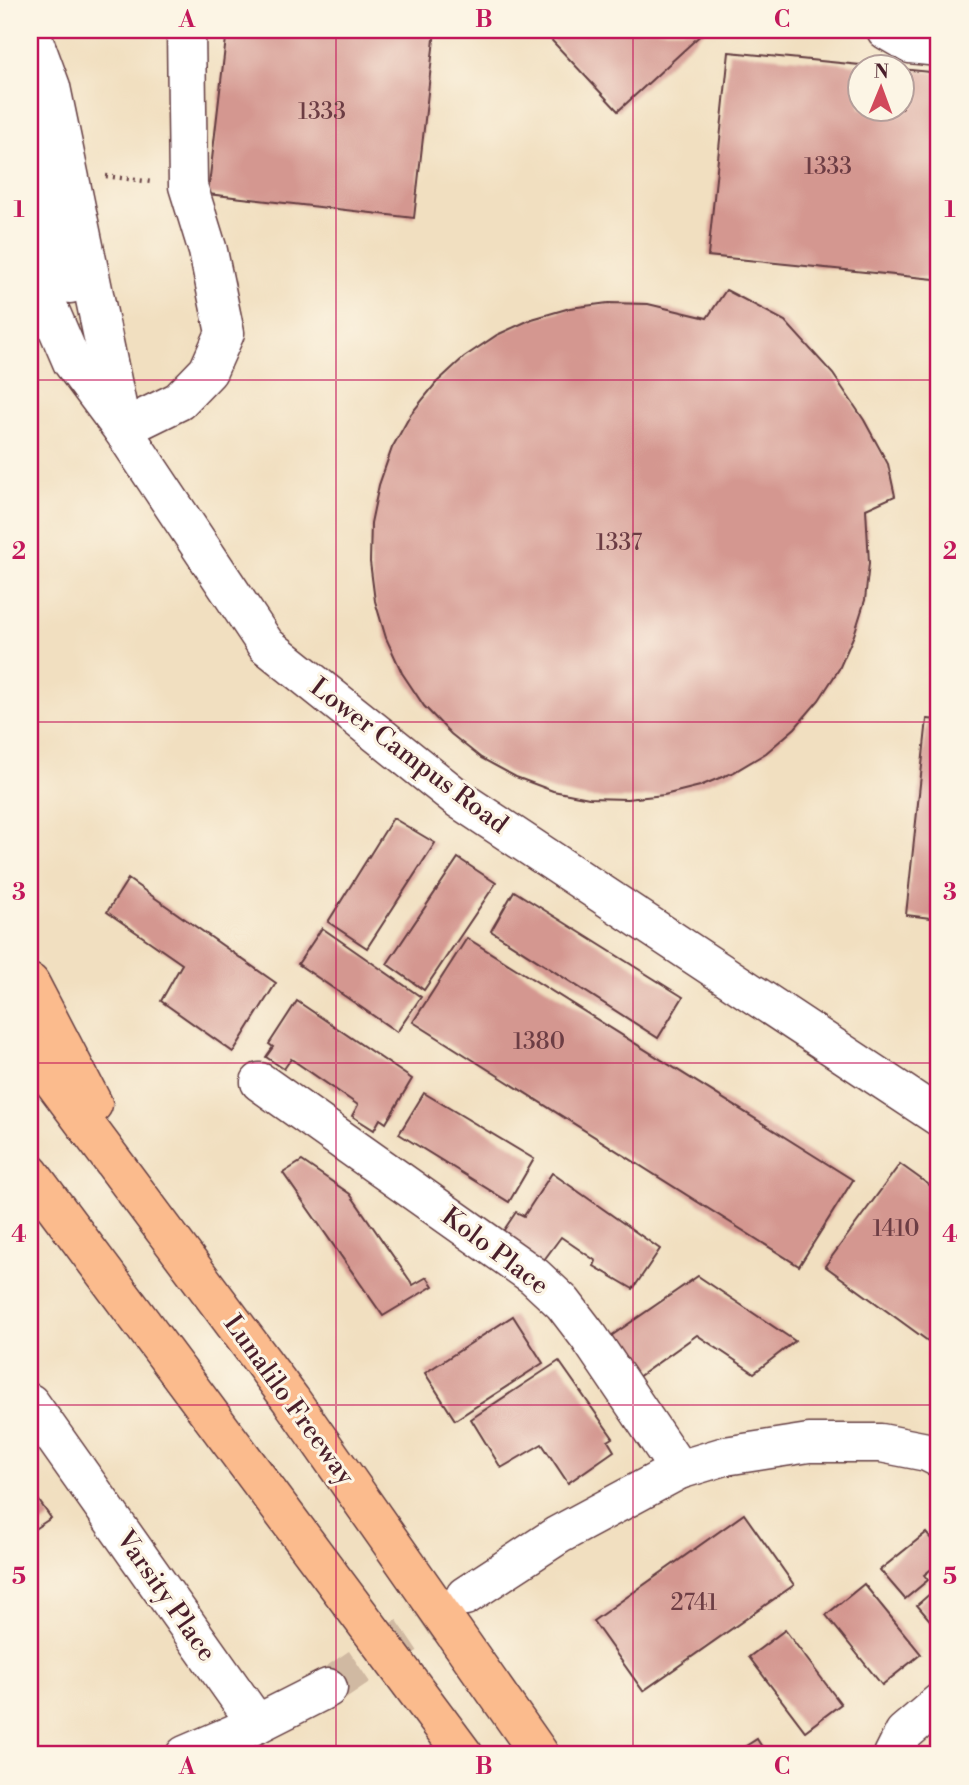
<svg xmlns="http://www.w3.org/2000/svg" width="969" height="1785" font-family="'Libre Bodoni',serif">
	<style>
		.building { fill: #d49790 }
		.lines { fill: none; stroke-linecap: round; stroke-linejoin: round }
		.minor-tunnel { stroke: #d0b9a2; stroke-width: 38; stroke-dasharray: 38 19; stroke-linecap: butt }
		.minor-casing { stroke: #633c41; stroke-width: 41 }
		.highway-casing { stroke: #633c41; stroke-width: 41 }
		.path { stroke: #633c41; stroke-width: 4.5; stroke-dasharray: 2 5; stroke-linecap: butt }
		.minor { stroke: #fff; stroke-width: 38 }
		.highway { stroke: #fbbb8d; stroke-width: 38 }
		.grid { fill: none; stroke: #c2185b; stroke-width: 2; stroke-opacity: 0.55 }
		.labels { text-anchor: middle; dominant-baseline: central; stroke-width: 6; stroke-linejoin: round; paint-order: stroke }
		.number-label { font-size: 23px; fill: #6c3d44 }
		.street-label { font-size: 26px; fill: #4a1f2b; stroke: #fcf5e5 }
		.neatline { fill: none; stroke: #c2185b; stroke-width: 2.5 }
		.grid-label { font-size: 23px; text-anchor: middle; font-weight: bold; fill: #c2185b }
	</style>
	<rect width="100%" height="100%" fill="#fcf5e5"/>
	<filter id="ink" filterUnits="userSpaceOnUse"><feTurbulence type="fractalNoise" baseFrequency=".0143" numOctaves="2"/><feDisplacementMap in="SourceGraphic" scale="14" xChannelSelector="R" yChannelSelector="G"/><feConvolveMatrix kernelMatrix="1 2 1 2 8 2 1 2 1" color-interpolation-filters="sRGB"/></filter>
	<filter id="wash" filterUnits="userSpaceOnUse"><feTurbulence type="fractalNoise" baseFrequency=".00686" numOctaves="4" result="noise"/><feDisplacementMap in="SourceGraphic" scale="28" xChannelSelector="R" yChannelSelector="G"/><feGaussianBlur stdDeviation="1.57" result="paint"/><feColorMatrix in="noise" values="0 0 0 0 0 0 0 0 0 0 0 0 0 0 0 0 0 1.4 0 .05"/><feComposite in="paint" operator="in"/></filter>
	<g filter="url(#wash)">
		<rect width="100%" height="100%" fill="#f1dfc0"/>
		<g id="blocks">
			<g class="building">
				<path d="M227,30h208l-21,188 -206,-24z"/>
				<path d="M542,30h164l-88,81z"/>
				<path d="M729,52l131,13v43h42v-39l37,4v212l-5,-6 -226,-23z"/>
				<path d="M726,290l59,31 48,53 31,46 24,44 7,32 -29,13 3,54 -4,37 -11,35 -15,34 -20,31 -24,28 -29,25 -32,19 -34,14 -36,9 -37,4 -38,-1 -36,-7 -37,-14 -35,-19 -30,-24 -27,-28 -22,-33 -16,-35 -11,-37 -5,-39 1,-39 8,-38 13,-37 19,-34 25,-31 28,-26 33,-22 35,-16 38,-11 38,-5 40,1 59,14z"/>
				<path d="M927,719l12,1v199l-33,-4z"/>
				<path d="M393,818l42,25 -68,105 -39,-26z"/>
				<path d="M458,858l38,25 -72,107 -37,-26z"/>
				<path d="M128,879l148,104 -43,69 -72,-51 21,-37 -75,-52z"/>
				<path d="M514,891l169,106 -25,41 -167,-107z"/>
				<path d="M322,928l99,69 -24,35 -99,-68z"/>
				<path d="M467,938l386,242 -54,86 -386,-244z"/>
				<path d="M297,1001l115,78 -26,44 -6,-4 -6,11 -22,-14 6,-11 -67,-46 -7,10 -18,-12 7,-10 -4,-3z"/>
				<path d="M424,1093l110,66 -25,43 -110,-68z"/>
				<path d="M302,1161l48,33 63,91 14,-8 6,9 -50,30 -100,-143z"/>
				<path d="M900,1164l39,28v157l-114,-83z"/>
				<path d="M552,1173l108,76 -27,40 -39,-23 2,-5 -35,-24 -20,27 -41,-28 16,-24 8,4z"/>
				<path d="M698,1276l97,65 -41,32 -57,-38 -66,47 -14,-19 8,-7 -14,-20z"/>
				<path d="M513,1316l30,47 -88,57 -30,-47z"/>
				<path d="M559,1361l54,77 -5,3 6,10 -46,32 -26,-39 -41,24 -30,-49z"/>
				<path d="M30,1488l21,30 -21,14z"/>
				<path d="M744,1514l50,71 -151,106 -50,-70z"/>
				<path d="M926,1533l13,15v15l-15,12 4,5 -23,19 -25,-29z"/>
				<path d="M864,1584l57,70 -39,31 -56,-70z"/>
				<path d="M939,1586v45l-22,-26z"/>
				<path d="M785,1630l56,74 -36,27 -56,-74z"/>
				<path d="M757,1739l10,16h-35z"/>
			</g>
		</g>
	</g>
	<g filter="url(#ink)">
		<use href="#blocks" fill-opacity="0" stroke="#633c41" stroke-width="2"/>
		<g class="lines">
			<path class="minor-tunnel" d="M328,1688l137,-92"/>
			<defs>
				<g id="minor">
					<path d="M30,30l21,57 71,342 57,-28 29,-30 17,-38 -17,-82 -20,-65 -2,-156"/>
					<path d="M886,30l24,14 29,3"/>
					<path d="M38,112c0,48 2,134 32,172"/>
					<path d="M30,253l15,46 27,63 50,67 144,216 194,155 479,317"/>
					<path d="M260,1082l274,194 29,27 26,34 90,133"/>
					<path d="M30,1403l227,321"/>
					<path d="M465,1596l93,-61 121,-65 46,-14 84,-13h72l46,9 12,6"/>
					<path d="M185,1755l72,-31 71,-36"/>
					<path d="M893,1755l11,-22 35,-30"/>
				</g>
				<g id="highway">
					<path d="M30,983l63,121"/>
					<path d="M30,1050l261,350 249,355"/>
					<path d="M30,1173l434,582"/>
				</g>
			</defs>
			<use href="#minor" class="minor-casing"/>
			<use href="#highway" class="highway-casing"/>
			<path class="path" d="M106,176l46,6"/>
			<use href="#minor" class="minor"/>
			<use href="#highway" class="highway"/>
		</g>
	</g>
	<path class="grid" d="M336,30v1725M633,30v1725M30,380h909M30,722h909M30,1063h909M30,1405h909"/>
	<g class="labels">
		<g class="number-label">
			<text x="322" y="112">1333</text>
			<text x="828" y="167">1333</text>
			<text x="619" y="543">1337</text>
			<text x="539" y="1042">1380</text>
			<text x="896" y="1229">1410</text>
			<text x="694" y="1603">2741</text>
		</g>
		<g class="street-label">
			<text transform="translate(409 756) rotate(37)">Lower Campus Road</text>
			<text transform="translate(495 1251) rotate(37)">Kolo Place</text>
			<text transform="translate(289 1400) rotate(54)">Lunalilo Freeway</text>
			<text transform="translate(166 1596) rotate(55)">Varsity Place</text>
		</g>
	</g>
	<rect width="969" height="1785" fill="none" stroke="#fcf5e5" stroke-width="77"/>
	<g transform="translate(881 88) rotate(1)"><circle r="33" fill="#fcf5e5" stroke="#b59f9b" stroke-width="2"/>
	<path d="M0-5L12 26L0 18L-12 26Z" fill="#d1495b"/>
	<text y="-10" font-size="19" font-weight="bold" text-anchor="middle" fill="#4a1f2b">N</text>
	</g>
	<rect x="38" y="38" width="892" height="1708" class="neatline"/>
	<g class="grid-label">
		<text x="187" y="27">A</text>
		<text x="484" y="27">B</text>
		<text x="782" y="27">C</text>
		<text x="19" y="217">1</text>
		<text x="950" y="217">1</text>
		<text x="19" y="559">2</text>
		<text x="950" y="559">2</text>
		<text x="19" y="900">3</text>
		<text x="950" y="900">3</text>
		<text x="19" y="1242">4</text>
		<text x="950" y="1242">4</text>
		<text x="19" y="1584">5</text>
		<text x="950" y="1584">5</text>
		<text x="187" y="1774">A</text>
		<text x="484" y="1774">B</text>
		<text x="782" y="1774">C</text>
	</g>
</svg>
